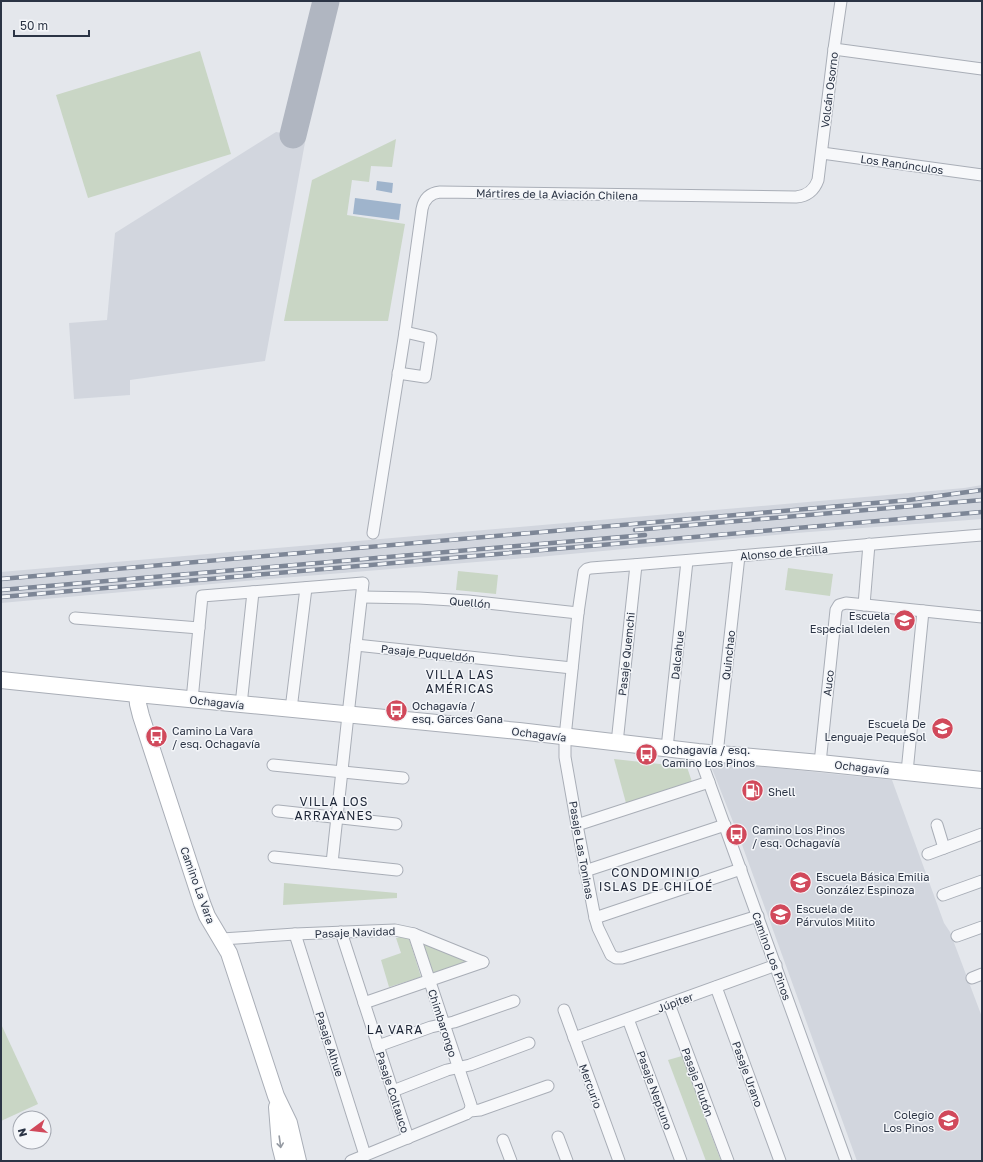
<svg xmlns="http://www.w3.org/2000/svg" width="983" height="1162" font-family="'Golos Text',sans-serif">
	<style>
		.built { fill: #d2d6de }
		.green { fill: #c9d6c5 }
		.water { fill: #9fb4cc }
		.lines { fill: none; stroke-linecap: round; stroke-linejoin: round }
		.taxiway { stroke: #b0b6c1; stroke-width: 27 }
		.street-casing { stroke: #a9aeb7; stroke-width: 13 }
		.secondary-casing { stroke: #a9aeb7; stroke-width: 18 }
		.street { stroke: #f7f8fa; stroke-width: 11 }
		.secondary { stroke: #fff; stroke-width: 16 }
		.rail-casing { stroke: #7d8696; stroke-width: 4.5 }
		.rail { stroke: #f4f6f9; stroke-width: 3; stroke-dasharray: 9; stroke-linecap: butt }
		.oneway { stroke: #959aa2 }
		.labels { text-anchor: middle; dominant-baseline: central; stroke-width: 3; stroke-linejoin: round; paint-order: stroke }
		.street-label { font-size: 11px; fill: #2b3445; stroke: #f4f6f9 }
		.poi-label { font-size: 11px; fill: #2b3445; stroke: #f4f6f9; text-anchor: start }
		.neighbourhood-label { font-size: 12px; letter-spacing: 1px; fill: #1d2536; stroke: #f4f6f9 }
	</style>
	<rect width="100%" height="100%" fill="#e4e7ec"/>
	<g class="built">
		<path d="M276,132l30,5 -41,224 -135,19v15l-56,4 -5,-76 38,-3 8,-87z"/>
		<path d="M982,485v34l-186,14 -258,24 -281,23 -256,23v-31l875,-76 88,-8z"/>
		<path d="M709,761l183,19 52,143 6,9 32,85v144h-125l-116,-319z"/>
	</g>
	<g class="green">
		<path d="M200,51l31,103 -143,44 -32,-103z"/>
		<path d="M396,139l-4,28 -21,-1 -2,16 -17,-2 -5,35 58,9 -17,97h-104l28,-141z"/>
		<path d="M788,568l45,6 -3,22 -45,-6z"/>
		<path d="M458,571l40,4 -2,19 -40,-4z"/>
		<path d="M614,759l73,8 5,15 -66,21z"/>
		<path d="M284,883l113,10v5l-114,7z"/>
		<path d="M408,935l13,42 -32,10 -8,-27 20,-7 -5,-15z"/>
		<path d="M421,942l50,19 -39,13z"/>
		<path d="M1,1024l37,80 -37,17z"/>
		<path d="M682,1056l39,105h-15l-38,-101z"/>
	</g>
	<g class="water">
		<path d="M377,181l16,2 -1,10 -16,-3z"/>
		<path d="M355,198l46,6 -2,16 -46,-6z"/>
	</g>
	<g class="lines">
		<path class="taxiway" d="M293,135l33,-134"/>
		<defs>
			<g id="street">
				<path d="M834,49l148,20"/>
				<path d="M822,153l160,22"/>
				<path d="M398,373l27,4 6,-39 -26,-6"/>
				<path d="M373,533l32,-201 17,-123c2,-10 8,-16 18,-17l356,5c11,-1 18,-6 22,-17l16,-131 7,-48"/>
				<path d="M362,597l57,1 49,3 110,12"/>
				<path d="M864,605l5,-61"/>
				<path d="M75,618l124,10"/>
				<path d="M356,645l216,23"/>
				<path d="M192,700l10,-104 161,-13 -15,132 -16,148"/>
				<path d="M241,705l12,-113"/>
				<path d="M291,709l15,-121"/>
				<path d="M617,743l19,-178"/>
				<path d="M667,748l20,-187"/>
				<path d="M698,752l148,409"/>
				<path d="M717,754l22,-198"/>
				<path d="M820,763l16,-153 3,-5 7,-2 136,14"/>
				<path d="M273,765l130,13"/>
				<path d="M907,772l16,-161"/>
				<path d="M278,811l118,13"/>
				<path d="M577,825l132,-43"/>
				<path d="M937,825l7,23"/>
				<path d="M928,854l54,-20"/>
				<path d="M274,857l123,13"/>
				<path d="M585,871l140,-46"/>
				<path d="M943,895l39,-14"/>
				<path d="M758,916l-136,42h-6l-5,-3 -13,-27 -3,-10 -18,-93 -12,-68v-20l13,-124 6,-41 3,-3 4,-1c130,-9 260,-23 391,-33"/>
				<path d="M595,918l146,-49"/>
				<path d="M341,932l67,206"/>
				<path d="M295,934l70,221"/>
				<path d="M414,934l57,171 -1,6"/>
				<path d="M957,936l25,-9"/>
				<path d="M222,939l73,-5 100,-4 19,4 69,28"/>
				<path d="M972,978l10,-4"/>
				<path d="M716,987l64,174"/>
				<path d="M364,1003l119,-41"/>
				<path d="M669,1004l59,157"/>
				<path d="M564,1010l55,151"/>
				<path d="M628,1019l53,142"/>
				<path d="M574,1038l202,-73"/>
				<path d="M378,1046l53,-19 23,-5 60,-21"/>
				<path d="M393,1091l54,-21 23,-5 59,-22"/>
				<path d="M558,1137l9,24"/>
				<path d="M503,1140l8,21"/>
				<path d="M351,1161l115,-47 4,-3 10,-1 68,-24"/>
			</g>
			<g id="secondary">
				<path d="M1,680l136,14 382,37 179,21 122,11 162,17"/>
				<path d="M137,694l1,10 3,12 61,187 5,13 22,37 47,143 13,27 9,38"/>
				<path d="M277,1107l3,38 4,16"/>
			</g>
		</defs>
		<use href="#street" class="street-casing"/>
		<use href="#secondary" class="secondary-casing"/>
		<use href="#street" class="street"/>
		<use href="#secondary" class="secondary"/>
		<defs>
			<g id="rail">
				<path d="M635,530l347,-30"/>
				<path d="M1,579l908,-79 73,-10"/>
				<path d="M1,590l644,-55"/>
				<path d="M1,597l981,-85"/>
			</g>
		</defs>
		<use href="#rail" class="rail-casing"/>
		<use href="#rail" class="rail"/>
	</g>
	<defs><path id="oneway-shaft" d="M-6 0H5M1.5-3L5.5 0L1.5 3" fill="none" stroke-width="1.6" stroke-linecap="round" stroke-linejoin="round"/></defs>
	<use class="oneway" href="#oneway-shaft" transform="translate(280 1142) rotate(82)"/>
	<defs>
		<symbol id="school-disc" viewBox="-11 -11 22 22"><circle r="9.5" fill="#d1495b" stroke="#f4f6f9"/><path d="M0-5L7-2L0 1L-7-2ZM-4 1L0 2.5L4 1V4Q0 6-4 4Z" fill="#fff"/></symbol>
		<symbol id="bus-disc" viewBox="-11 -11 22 22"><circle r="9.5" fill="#d1495b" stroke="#f4f6f9"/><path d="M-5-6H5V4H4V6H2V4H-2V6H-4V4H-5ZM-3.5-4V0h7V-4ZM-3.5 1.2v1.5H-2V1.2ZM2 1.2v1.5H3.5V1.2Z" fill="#fff"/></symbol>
		<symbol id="fuel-disc" viewBox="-11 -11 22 22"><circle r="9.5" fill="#d1495b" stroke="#f4f6f9"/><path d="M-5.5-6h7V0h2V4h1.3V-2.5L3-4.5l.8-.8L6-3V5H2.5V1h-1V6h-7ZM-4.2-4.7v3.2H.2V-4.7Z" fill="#fff"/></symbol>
	</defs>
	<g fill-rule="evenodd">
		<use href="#school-disc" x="892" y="608" width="25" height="25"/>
		<use href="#bus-disc" x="384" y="698" width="25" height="25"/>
		<use href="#school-disc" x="930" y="716" width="25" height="25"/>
		<use href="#bus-disc" x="144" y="724" width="25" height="25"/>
		<use href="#bus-disc" x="634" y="742" width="25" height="25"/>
		<use href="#fuel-disc" x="740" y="778" width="25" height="25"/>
		<use href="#bus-disc" x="724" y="822" width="25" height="25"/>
		<use href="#school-disc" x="788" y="870" width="25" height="25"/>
		<use href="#school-disc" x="768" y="902" width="25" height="25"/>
		<use href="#school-disc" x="936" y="1108" width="25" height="25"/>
	</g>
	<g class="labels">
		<g class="street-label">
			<text transform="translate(829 90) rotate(-83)">Volcán Osorno</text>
			<text transform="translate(902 164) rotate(8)">Los Ranúnculos</text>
			<text transform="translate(557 194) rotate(1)">Mártires de la Aviación Chilena</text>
			<text transform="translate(784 552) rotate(-5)">Alonso de Ercilla</text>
			<text transform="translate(470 602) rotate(5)">Quellón</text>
			<text transform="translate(428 653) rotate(6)">Pasaje Puqueldón</text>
			<text transform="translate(626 654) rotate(-84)">Pasaje Quemchi</text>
			<text transform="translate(677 655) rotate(-84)">Dalcahue</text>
			<text transform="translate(728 655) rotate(-84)">Quinchao</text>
			<text transform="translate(828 683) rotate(-84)">Auco</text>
			<text transform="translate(217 702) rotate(6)">Ochagavía</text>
			<text transform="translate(539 734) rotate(7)">Ochagavía</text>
			<text transform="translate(862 767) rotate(6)">Ochagavía</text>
			<text transform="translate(582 850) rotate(80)">Pasaje Las Toninas</text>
			<text transform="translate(198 885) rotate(70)">Camino La Vara</text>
			<text transform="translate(355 932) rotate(-2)">Pasaje Navidad</text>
			<text transform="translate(772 956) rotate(70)">Camino Los Pinos</text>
			<text transform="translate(675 1002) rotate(-20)">Júpiter</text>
			<text transform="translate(443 1023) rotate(72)">Chimbarongo</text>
			<text transform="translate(330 1044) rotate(72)">Pasaje Alhue</text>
			<text transform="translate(748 1074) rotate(70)">Pasaje Urano</text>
			<text transform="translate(698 1082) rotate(70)">Pasaje Plutón</text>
			<text transform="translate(591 1086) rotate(70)">Mercurio</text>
			<text transform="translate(655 1090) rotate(70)">Pasaje Neptuno</text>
			<text transform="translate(393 1092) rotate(72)">Pasaje Coltauco</text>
		</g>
		<g class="poi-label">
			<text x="890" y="615" text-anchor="end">Escuela<tspan x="890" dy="13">Especial Idelen</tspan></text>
			<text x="412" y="705">Ochagavía /<tspan x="412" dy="13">esq. Garces Gana</tspan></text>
			<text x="926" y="723" text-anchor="end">Escuela De<tspan x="926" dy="13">Lenguaje PequeSol</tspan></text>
			<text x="172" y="730">Camino La Vara<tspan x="172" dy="13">/ esq. Ochagavía</tspan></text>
			<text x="662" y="749">Ochagavía / esq.<tspan x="662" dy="13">Camino Los Pinos</tspan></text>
			<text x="768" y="791">Shell</text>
			<text x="752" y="829">Camino Los Pinos<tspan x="752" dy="13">/ esq. Ochagavía</tspan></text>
			<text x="816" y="876">Escuela Básica Emilia<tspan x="816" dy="13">González Espinoza</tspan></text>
			<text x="796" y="908">Escuela de<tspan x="796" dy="13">Párvulos Milito</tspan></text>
			<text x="934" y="1114" text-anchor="end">Colegio<tspan x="934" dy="13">Los Pinos</tspan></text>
		</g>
		<g class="neighbourhood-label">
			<text x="460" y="674">VILLA LAS<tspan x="460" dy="14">AMÉRICAS</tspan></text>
			<text x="334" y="801">VILLA LOS<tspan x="334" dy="14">ARRAYANES</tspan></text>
			<text x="656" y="872">CONDOMINIO<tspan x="656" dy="14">ISLAS DE CHILOÉ</tspan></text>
			<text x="395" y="1029">LA VARA</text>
		</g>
	</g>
	<rect width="983" height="1162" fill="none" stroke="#2b3445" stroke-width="4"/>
	<g transform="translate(32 1130) rotate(255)"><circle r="19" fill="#f4f6f9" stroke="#a4a8b1"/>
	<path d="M0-3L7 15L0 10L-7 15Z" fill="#d1495b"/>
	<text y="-6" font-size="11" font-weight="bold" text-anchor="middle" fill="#2b3445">N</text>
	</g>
	<path d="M14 30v6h75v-6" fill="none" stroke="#2b3445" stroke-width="2"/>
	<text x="20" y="30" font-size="12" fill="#2b3445" stroke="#f4f6f9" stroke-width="3" paint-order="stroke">50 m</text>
</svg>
